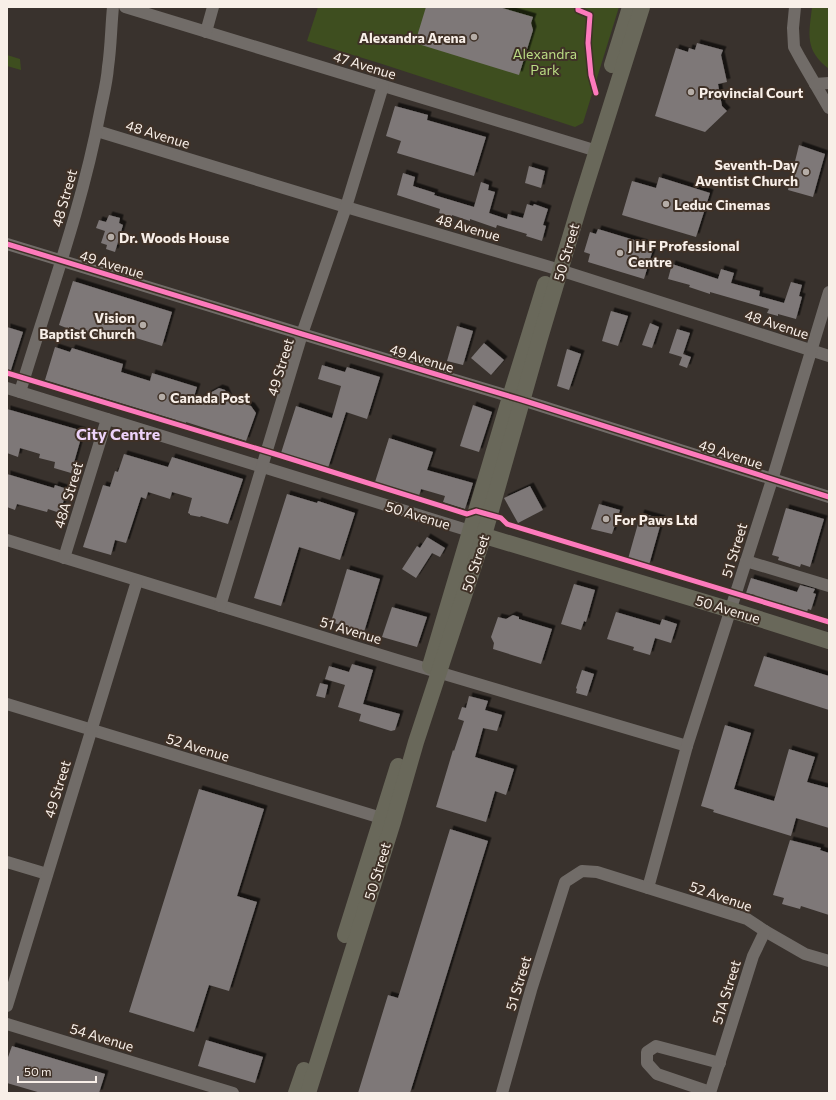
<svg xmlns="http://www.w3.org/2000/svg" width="836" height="1100" font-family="Commissioner,sans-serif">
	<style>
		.green { fill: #3e4e1f }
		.building { fill: #7e7878; filter: url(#shadow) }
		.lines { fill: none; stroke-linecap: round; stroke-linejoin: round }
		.minor { stroke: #716c68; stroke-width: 12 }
		.major { stroke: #69685a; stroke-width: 16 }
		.cycleway-casing { stroke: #3f3127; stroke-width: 8 }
		.cycleway { stroke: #fd7abc; stroke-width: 5 }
		.poi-dot { fill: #b5ada7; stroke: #3f3127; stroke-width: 1.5 }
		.labels { text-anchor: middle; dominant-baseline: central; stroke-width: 4; stroke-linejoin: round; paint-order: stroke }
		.poi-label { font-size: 14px; font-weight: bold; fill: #f8efe8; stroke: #3f3127; text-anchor: start }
		.park-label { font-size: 14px; fill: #badc84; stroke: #3f3127 }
		.street-label { font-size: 14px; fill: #f8efe8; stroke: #3f3127 }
		.quarter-label { font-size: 16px; font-weight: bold; fill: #eed3fa; stroke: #3f3127 }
	</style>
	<defs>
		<filter id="shadow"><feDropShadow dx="3.5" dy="-3.5" stdDeviation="0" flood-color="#0009"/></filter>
	</defs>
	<rect width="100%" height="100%" fill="#39322d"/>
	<g class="green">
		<path d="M318,7h301l-36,116 -8,4 -196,-64 -72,-22z"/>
		<path d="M812,7h17v62c-25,-19 -20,-35 -17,-62z"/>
		<path d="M7,55l13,4 1,11 -14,-4z"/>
	</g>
	<g class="building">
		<path d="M426,7h73l34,10 -2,6 2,7 -14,45 -104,-32z"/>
		<path d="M697,43l26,7 -2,5 6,27 -9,2 4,22 5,5 -22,21 -50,-16 21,-68 12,4 1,-4 6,2z"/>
		<path d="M395,106l33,9 -1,5 59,17 -12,39 -77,-23 4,-12 -15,-5z"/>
		<path d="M799,145l26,9 -12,43 -25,-7z"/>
		<path d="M529,166l16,5 -4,17 -16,-5z"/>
		<path d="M403,173l12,4 -2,9 22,7 -1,2 40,12 7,-25 8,3 -1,5 7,2 -6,21 18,6 1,-5 15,4 4,-14 6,2 1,-2 14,5 -5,16 3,1 -4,15 -16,-5 1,-2 -30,-9 -1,3 -26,-9v2l-18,-6v2l-13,-4 1,-4 -43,-14z"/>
		<path d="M659,177l51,16 -14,44 -74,-22 10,-34 24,7z"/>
		<path d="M109,215l11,3 -1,5 4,2 -8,27 -9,-3 1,-4 -6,-2 4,-12 -9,-3 3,-8 7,2z"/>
		<path d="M598,229l56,17 -10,33 -56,-17 2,-8 -6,-2 6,-20 6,2z"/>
		<path d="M672,264l46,15 3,-10 13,4 -3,10 29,8 -1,5 25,7 7,-21 11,3 -3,11 3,1 -6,22 -18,-5v2l-11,-3 2,-4 -59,-17v2l-21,-7 1,-2 -22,-6z"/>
		<path d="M73,281l99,31 -10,34 -49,-15 -3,8 -41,-12v2l-10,-4z"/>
		<path d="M611,311l17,5 -10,30 -16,-5z"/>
		<path d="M650,323l9,4 -7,21 -10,-3z"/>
		<path d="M457,326l16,5 -10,34 -16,-4z"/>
		<path d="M7,327l16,5 -14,44h-2z"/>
		<path d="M677,329l13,4 -7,21 8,3 -4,11 -8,-3 3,-8 -13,-4z"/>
		<path d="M484,343l20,17 -13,15 -20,-17z"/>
		<path d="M55,347l15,5 2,-4 51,16 -2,8 29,9 2,-8 45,14 -5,16 27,-15 6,2 4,9 22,7 5,7 -10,28 -60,-19v2l-10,-3v-1l-131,-40z"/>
		<path d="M567,349l14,5 -12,36 -12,-4z"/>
		<path d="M322,365l23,7 2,-5 33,10 -13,42 -21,-7 -18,56 -47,-15 15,-47 36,12 9,-32 -23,-7z"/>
		<path d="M473,405l19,7 -13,40 -19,-6z"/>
		<path d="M7,409l76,22 -12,42 -17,-5 1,-6 -16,-4 1,-4 -20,-6 -2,9 -11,-4z"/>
		<path d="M389,438l44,14 -6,18 46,13 -8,26 -22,-7 2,-6 -24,-7 -2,7 -44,-14z"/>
		<path d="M124,454l44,13 4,-10 71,22 -15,45 -27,-8 -1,1 -10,-2v-1l-2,-1 4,-15 -20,-6 -2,7 -22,-7 -2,7 -5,-2 -15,46 -11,-3 -4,15 -28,-8 20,-62 7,2 5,-16 3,1z"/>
		<path d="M7,474l47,14 1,-3 12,4 -7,24 -12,-4 -1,3 -30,-8 -2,6 -8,-3z"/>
		<path d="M530,486l13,24 -25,13 -14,-25z"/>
		<path d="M287,494l30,9 1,-2 37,12 -15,47 -41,-13 -18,59 -27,-8z"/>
		<path d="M599,504l21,6 -8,24 -21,-5z"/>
		<path d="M786,508l38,11 -14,48 -9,-3 -1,3 -22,-7 1,-3 -7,-2z"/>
		<path d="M641,513l21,6 -13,46 -21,-6z"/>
		<path d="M427,537l18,11 -5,9 -8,-4 -16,25 -14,-9 15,-23 3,2z"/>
		<path d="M347,569l33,10 -16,53 -33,-10z"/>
		<path d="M751,578l46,14 3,-7 15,4 -2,4 3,1 -5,16 -3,-1 -1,3 -27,-9 -1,3 -25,-8 1,-3 -9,-2z"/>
		<path d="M574,584l21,6 -9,32 -2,-1 -3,9 -20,-6z"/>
		<path d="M392,607l35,10 -10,30 -35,-10z"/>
		<path d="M616,612l44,13 2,-6 15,5 -6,19 -16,-5 -5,17 -17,-5 1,-3 -27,-8z"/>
		<path d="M513,615l6,2v2l33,10 -11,35 -48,-15 1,-6 -3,-6 7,-20 8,2z"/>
		<path d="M764,656l65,20v34l-75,-24z"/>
		<path d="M352,664l21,6 -10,34 37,10 -5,16 -4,1 -32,-10 2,-7 -23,-7 7,-22 -20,-6 4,-13 20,6z"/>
		<path d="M582,670l12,4 -7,22 -11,-3 1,-4 -1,-1z"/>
		<path d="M320,683l8,2 -3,13 -9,-2z"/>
		<path d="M469,696l19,5 -3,9 17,5 -5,16 -14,-3 -8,29 39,12 -8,26 -11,-4 -9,31 -50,-15 17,-57 1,1 10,-30 -6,-2 4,-12 4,1z"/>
		<path d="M725,725l26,8 -17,56 40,12 15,-52 26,8 -8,25 22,6v40l-33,-10 -5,18 -78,-24 1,-2 -13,-4z"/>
		<path d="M199,789l65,20 -27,87 20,6 -28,89 -20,-6 -15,47 -65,-20z"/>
		<path d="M450,829l38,12 -78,252h-52l30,-98 10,3z"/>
		<path d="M790,840l31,8 -1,2 9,3v62l-28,-9 -1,3 -18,-5 2,-6 -11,-3z"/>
		<path d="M206,1040l57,17 -8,26 -57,-17z"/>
		<path d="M12,1046l93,28 -6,19h-58l-34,-10v-23z"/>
	</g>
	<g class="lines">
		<g class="minor">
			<path d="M125,7l472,144"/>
			<path d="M795,7l-2,21 1,19 6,11 29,50"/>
			<path d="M206,32l7,-25"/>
			<path d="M815,84l14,-1"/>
			<path d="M97,131l249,76 204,60 279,89"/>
			<path d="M7,244l295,90 220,66 307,97"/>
			<path d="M7,388l463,143"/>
			<path d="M20,392c28,-93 62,-184 80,-280 3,-15 7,-30 8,-45 3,-20 3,-40 5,-60"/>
			<path d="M7,540l390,120 290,86"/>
			<path d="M64,558l43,-139"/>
			<path d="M746,561l83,25"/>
			<path d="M220,606l82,-272 44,-127 37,-121"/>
			<path d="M7,704l381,116"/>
			<path d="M7,862l40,12"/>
			<path d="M648,888l39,-142 85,-266 57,-188"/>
			<path d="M7,1006l130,-425"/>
			<path d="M7,1024l226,69"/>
			<path d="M710,1092l-53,-18 -10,-11v-11l9,-6 64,17"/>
			<path d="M502,1093l29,-103 34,-108 17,-11 15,1 150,47 18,12 40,23 24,7"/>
			<path d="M710,1093l43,-137 12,-25"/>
		</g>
		<g class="major">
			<path d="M612,65l18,-58"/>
			<path d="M475,533l256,77 98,31"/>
			<path d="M430,666l80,-269 35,-113"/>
			<path d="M345,935l53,-169"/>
			<path d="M296,1093l8,-23"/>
			<path d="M308,1093l85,-271 23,-80 68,-207 56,-197 40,-134 62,-197"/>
		</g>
		<defs>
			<g id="cycleway">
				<path d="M578,7v3l12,5 -2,28 3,32 5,18"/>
				<path d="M7,244l295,90 220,66 307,97"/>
				<path d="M7,373l268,81 192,60 9,-3 25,7 6,6 322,98"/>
			</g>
		</defs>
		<use href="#cycleway" class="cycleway-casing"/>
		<use href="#cycleway" class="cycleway"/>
	</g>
	<g class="poi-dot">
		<circle cx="474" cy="37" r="4"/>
		<circle cx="691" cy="92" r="4"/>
		<circle cx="806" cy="172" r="4"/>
		<circle cx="666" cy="204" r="4"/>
		<circle cx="111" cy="237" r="4"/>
		<circle cx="620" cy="253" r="4"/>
		<circle cx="143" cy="325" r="4"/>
		<circle cx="162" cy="397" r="4"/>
		<circle cx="606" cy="519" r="4"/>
	</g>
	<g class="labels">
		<g class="poi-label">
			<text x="466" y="37" text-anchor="end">Alexandra Arena</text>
			<text x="699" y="92">Provincial Court</text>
			<text x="798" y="164" text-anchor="end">Seventh-Day<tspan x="798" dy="16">Aventist Church</tspan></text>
			<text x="674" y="204">Leduc Cinemas</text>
			<text x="119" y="237">Dr. Woods House</text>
			<text x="628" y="245">J H F Professional<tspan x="628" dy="16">Centre</tspan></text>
			<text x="135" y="317" text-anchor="end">Vision<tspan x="135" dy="16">Baptist Church</tspan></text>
			<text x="170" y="397">Canada Post</text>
			<text x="614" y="519">For Paws Ltd</text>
		</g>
		<g class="park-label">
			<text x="545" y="53">Alexandra<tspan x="545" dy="16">Park</tspan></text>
		</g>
		<g class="street-label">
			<text transform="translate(365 65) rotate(17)">47 Avenue</text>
			<text transform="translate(158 134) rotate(17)">48 Avenue</text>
			<text transform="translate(64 198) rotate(-74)">48 Street</text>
			<text transform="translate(468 227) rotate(16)">48 Avenue</text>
			<text transform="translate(566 252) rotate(-74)">50 Street</text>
			<text transform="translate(112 264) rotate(17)">49 Avenue</text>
			<text transform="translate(777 324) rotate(18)">48 Avenue</text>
			<text transform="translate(422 358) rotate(17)">49 Avenue</text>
			<text transform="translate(280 367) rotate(-73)">49 Street</text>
			<text transform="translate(731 454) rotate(18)">49 Avenue</text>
			<text transform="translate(68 495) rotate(-73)">48A Street</text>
			<text transform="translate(418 515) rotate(17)">50 Avenue</text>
			<text transform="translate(734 550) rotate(-73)">51 Street</text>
			<text transform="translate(475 563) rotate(-72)">50 Street</text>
			<text transform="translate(728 609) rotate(17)">50 Avenue</text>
			<text transform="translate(351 630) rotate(17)">51 Avenue</text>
			<text transform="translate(198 747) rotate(17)">52 Avenue</text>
			<text transform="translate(57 789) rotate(-73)">49 Street</text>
			<text transform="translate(377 871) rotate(-73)">50 Street</text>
			<text transform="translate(721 896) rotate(19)">52 Avenue</text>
			<text transform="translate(518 983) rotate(-73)">51 Street</text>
			<text transform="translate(726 992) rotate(-73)">51A Street</text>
			<text transform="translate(102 1037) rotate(17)">54 Avenue</text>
		</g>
		<g class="quarter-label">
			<text x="118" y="433">City Centre</text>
		</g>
	</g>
	<rect width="836" height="1100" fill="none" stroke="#f8efe8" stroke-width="16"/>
	<path d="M18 1076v6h78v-6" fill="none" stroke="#f8efe8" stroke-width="2"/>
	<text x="24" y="1076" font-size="12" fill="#f8efe8" stroke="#3f3127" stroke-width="3" paint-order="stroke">50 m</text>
</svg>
